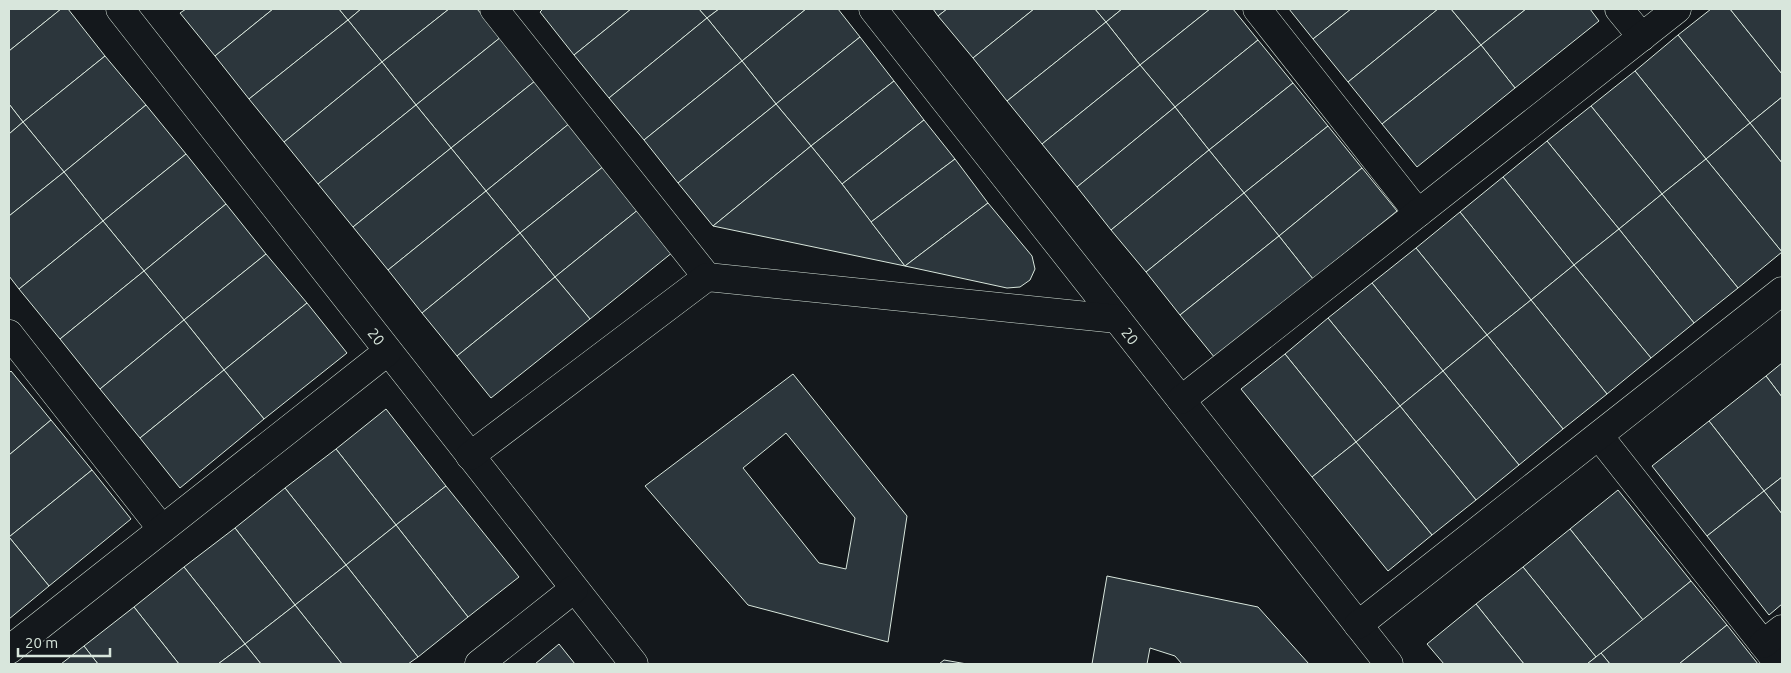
<svg xmlns="http://www.w3.org/2000/svg" width="1791" height="673" font-family="Ubuntu,sans-serif">
	<style>
		.building { fill: #2c363c; stroke: #d8e6dc; fill-rule: evenodd }
		.lines { fill: none; stroke-linecap: round; stroke-linejoin: round }
		.street-casing { stroke: #d8e6dc; stroke-width: 29 }
		.street { stroke: #14181c; stroke-width: 28 }
		.labels { text-anchor: middle; dominant-baseline: central; stroke-width: 4; stroke-linejoin: round; paint-order: stroke }
		.street-label { font-size: 15px; fill: #d8e6dc; stroke: #14181c }
	</style>
	<rect width="100%" height="100%" fill="#14181c"/>
	<g class="building">
		<path d="M9,9h52l-52,42z"/>
		<path d="M61,9h7l37,47 -82,66 -14,-18v-53z"/>
		<path d="M186,9h87l-58,47 -35,-43z"/>
		<path d="M273,9h66l9,11 -99,79 -34,-43z"/>
		<path d="M339,9h22l-13,11z"/>
		<path d="M361,9h88l-67,53 -34,-42z"/>
		<path d="M449,9h28l24,28 -85,68 -34,-43z"/>
		<path d="M543,9h88l-57,46 -34,-43z"/>
		<path d="M631,9h68l8,9 -98,80 -35,-43z"/>
		<path d="M699,9h20l-12,9z"/>
		<path d="M719,9h87l-64,52 -35,-43z"/>
		<path d="M806,9h32l22,28 -84,67 -34,-43z"/>
		<path d="M933,9h14l-9,7z"/>
		<path d="M947,9h87l-61,49 -35,-42z"/>
		<path d="M1034,9h61l11,13 -99,79 -34,-43z"/>
		<path d="M1095,9h27l-16,13z"/>
		<path d="M1122,9h88l-70,56 -34,-43z"/>
		<path d="M1210,9h23l25,31 -83,67 -35,-42z"/>
		<path d="M1289,9h62l-38,30z"/>
		<path d="M1351,9h87l-90,73 -35,-43z"/>
		<path d="M1438,9h13l30,36 -99,79 -34,-42z"/>
		<path d="M1451,9h75l-45,36z"/>
		<path d="M1526,9h64l9,12 -84,67 -34,-43z"/>
		<path d="M1711,9h19l52,65v23l-32,26 -72,-88z"/>
		<path d="M1730,9h52v65z"/>
		<path d="M707,18l35,43 -98,79 -35,-42z"/>
		<path d="M348,20l34,42 -98,80 -35,-43z"/>
		<path d="M1106,22l34,43 -98,79 -35,-43z"/>
		<path d="M1678,35l72,88 -44,36 -71,-88z"/>
		<path d="M501,37l34,44 -84,67 -35,-43z"/>
		<path d="M860,37l34,44 -83,65 -35,-42z"/>
		<path d="M1258,40l35,43 -84,67 -34,-43z"/>
		<path d="M1481,45l34,43 -98,79 -35,-43z"/>
		<path d="M105,56l41,49 -82,67 -41,-50z"/>
		<path d="M742,61l34,43 -98,79 -34,-43z"/>
		<path d="M382,62l34,43 -98,79 -34,-42z"/>
		<path d="M1140,65l35,42 -98,80 -35,-43z"/>
		<path d="M1635,71l71,88 -44,35 -71,-88z"/>
		<path d="M535,81l35,42 -84,68 -35,-43z"/>
		<path d="M894,81l30,39 -82,64 -31,-38z"/>
		<path d="M1293,83l35,43 -84,67 -35,-43z"/>
		<path d="M1782,97v66l-32,-40z"/>
		<path d="M9,104l14,18 -14,12z"/>
		<path d="M776,104l35,42 -98,80 -35,-43z"/>
		<path d="M146,105l40,49 -83,67 -39,-49z"/>
		<path d="M416,105l35,43 -98,79 -35,-43z"/>
		<path d="M1591,106l71,88 -43,35 -72,-88z"/>
		<path d="M1175,107l34,43 -98,80 -34,-43z"/>
		<path d="M924,120l31,39 -84,63 -29,-38z"/>
		<path d="M23,122l41,50 -55,44v-82z"/>
		<path d="M570,123l34,43 -84,67 -34,-42z"/>
		<path d="M1750,123l32,40v89l-76,-93z"/>
		<path d="M1328,126l34,42 -83,68 -35,-43z"/>
		<path d="M1547,141l72,88 -45,36 -71,-88z"/>
		<path d="M811,146l31,38 63,82 -192,-40z"/>
		<path d="M451,148l35,43 -98,79 -35,-43z"/>
		<path d="M1209,150l35,43 -98,79 -35,-42z"/>
		<path d="M186,154l40,50 -82,67 -41,-50z"/>
		<path d="M955,159l33,44 -83,63 -34,-44z"/>
		<path d="M1706,159l76,93 -44,36 -76,-94z"/>
		<path d="M604,166l35,43 -84,68 -35,-44z"/>
		<path d="M1362,168l35,43 -84,68 -34,-43z"/>
		<path d="M64,172l39,49 -84,68 -10,-13v-60z"/>
		<path d="M1503,177l71,88 -43,35 -71,-88z"/>
		<path d="M486,191l34,42 -98,80 -34,-43z"/>
		<path d="M1244,193l35,43 -99,79 -34,-43z"/>
		<path d="M1662,194l76,94 -44,35 -75,-94z"/>
		<path d="M988,203l44,53 3,13 -5,11 -10,7 -13,1 -102,-22z"/>
		<path d="M226,204l40,50 -82,66 -40,-49z"/>
		<path d="M639,209l34,43 -83,67 -35,-42z"/>
		<path d="M1460,212l71,88 -44,35 -71,-87z"/>
		<path d="M103,221l41,50 -84,68 -41,-50z"/>
		<path d="M1619,229l75,94 -43,35 -77,-93z"/>
		<path d="M520,233l35,44 -98,79 -35,-43z"/>
		<path d="M1279,236l34,43 -98,79 -35,-43z"/>
		<path d="M1416,248l71,87 -44,36 -71,-88z"/>
		<path d="M266,254l41,49 -83,67 -40,-50z"/>
		<path d="M1574,265l77,93 -44,36 -76,-94z"/>
		<path d="M144,271l40,49 -84,69 -40,-50z"/>
		<path d="M555,277l35,42 -99,79 -34,-42z"/>
		<path d="M1372,283l71,88 -43,35 -72,-88z"/>
		<path d="M1531,300l76,94 -44,35 -76,-94z"/>
		<path d="M307,303l40,50 -83,66 -40,-49z"/>
		<path d="M1328,318l72,88 -44,36 -71,-88z"/>
		<path d="M184,320l40,50 -84,68 -40,-49z"/>
		<path d="M1487,335l76,94 -44,36 -76,-94z"/>
		<path d="M1285,354l71,88 -44,35 -71,-88z"/>
		<path d="M1782,363v34l-16,-21z"/>
		<path d="M224,370l40,49 -84,69 -40,-50z"/>
		<path d="M11,371l40,49 -42,35v-82z"/>
		<path d="M1443,371l76,94 -43,35 -76,-94z"/>
		<path d="M793,374l114,142 -19,126 -140,-37 -103,-119zM786,433l69,85 -9,51 -27,-6 -76,-95z"/>
		<path d="M1766,376l16,21v80l-18,14 -55,-70z"/>
		<path d="M1400,406l76,94 -44,35 -76,-93z"/>
		<path d="M386,409l60,77 -50,39 -60,-76z"/>
		<path d="M51,420l41,50 -83,67v-82z"/>
		<path d="M1709,421l55,70 -57,45 -55,-70z"/>
		<path d="M1356,442l76,93 -44,36 -76,-94z"/>
		<path d="M336,449l60,76 -50,40 -61,-77z"/>
		<path d="M92,470l39,49 -82,67 -40,-49z"/>
		<path d="M1782,477v37l-18,-23z"/>
		<path d="M446,486l73,91 -51,40 -72,-92z"/>
		<path d="M285,488l61,77 -51,40 -60,-77z"/>
		<path d="M1618,490l73,91 -48,39 -73,-91z"/>
		<path d="M1764,491l18,23v90l-13,11 -62,-79z"/>
		<path d="M396,525l72,92 -50,40 -72,-92z"/>
		<path d="M235,528l60,77 -50,39 -61,-77z"/>
		<path d="M1570,529l73,91 -47,37 -73,-90z"/>
		<path d="M9,537l40,49 -40,33z"/>
		<path d="M346,565l72,92 -10,7h-66l-47,-59z"/>
		<path d="M184,567l61,77 -27,20h-39l-45,-57z"/>
		<path d="M1523,567l73,90 -9,7h-63l-48,-60z"/>
		<path d="M1107,576l151,31 51,57h-127l-7,-8 -25,-8 -3,16h-55z"/>
		<path d="M1691,581l36,44 -48,39h-69l-9,-11z"/>
		<path d="M1476,604l48,60h-80l-17,-20z"/>
		<path d="M295,605l47,59h-81l-16,-20z"/>
		<path d="M134,607l45,57h-81l-14,-18z"/>
		<path d="M1727,625l31,39h-79z"/>
		<path d="M245,644l16,20h-43z"/>
		<path d="M559,644l16,20h-40z"/>
		<path d="M84,646l14,18h-37z"/>
		<path d="M1601,653l9,11h-23l9,-7z"/>
		<path d="M944,660l23,4h-28z"/>
	</g>
	<g class="lines">
		<defs>
			<g id="street">
				<path id="s1" d="M120,9l514,655"/>
				<path d="M494,9l213,268"/>
				<path id="s2" d="M873,9l516,655"/>
				<path d="M1257,9l161,204"/>
				<path d="M1619,9l23,28"/>
				<path d="M9,334l153,195"/>
				<path d="M1181,400l496,-391"/>
				<path d="M1599,436l180,228"/>
				<path d="M470,456l237,-179 410,42"/>
				<path d="M1358,625l424,-334"/>
				<path d="M1763,644l19,-15"/>
				<path d="M9,650l378,-298"/>
				<path d="M479,664l95,-75"/>
			</g>
		</defs>
		<use href="#street" class="street-casing"/>
		<use href="#street" class="street"/>
	</g>
	<g class="labels">
		<g class="street-label">
			<text stroke="none"><textPath href="#s2" startOffset="416">20</textPath></text>
			<text stroke="none"><textPath href="#s1" startOffset="416">20</textPath></text>
		</g>
	</g>
	<rect width="1791" height="673" fill="none" stroke="#d8e6dc" stroke-width="20"/>
	<path d="M18 648v8h92v-8" fill="none" stroke="#d8e6dc" stroke-width="2.5"/>
	<text x="25" y="648" font-size="15" fill="#d8e6dc" stroke="#14181c" stroke-width="4" paint-order="stroke">20 m</text>
</svg>
